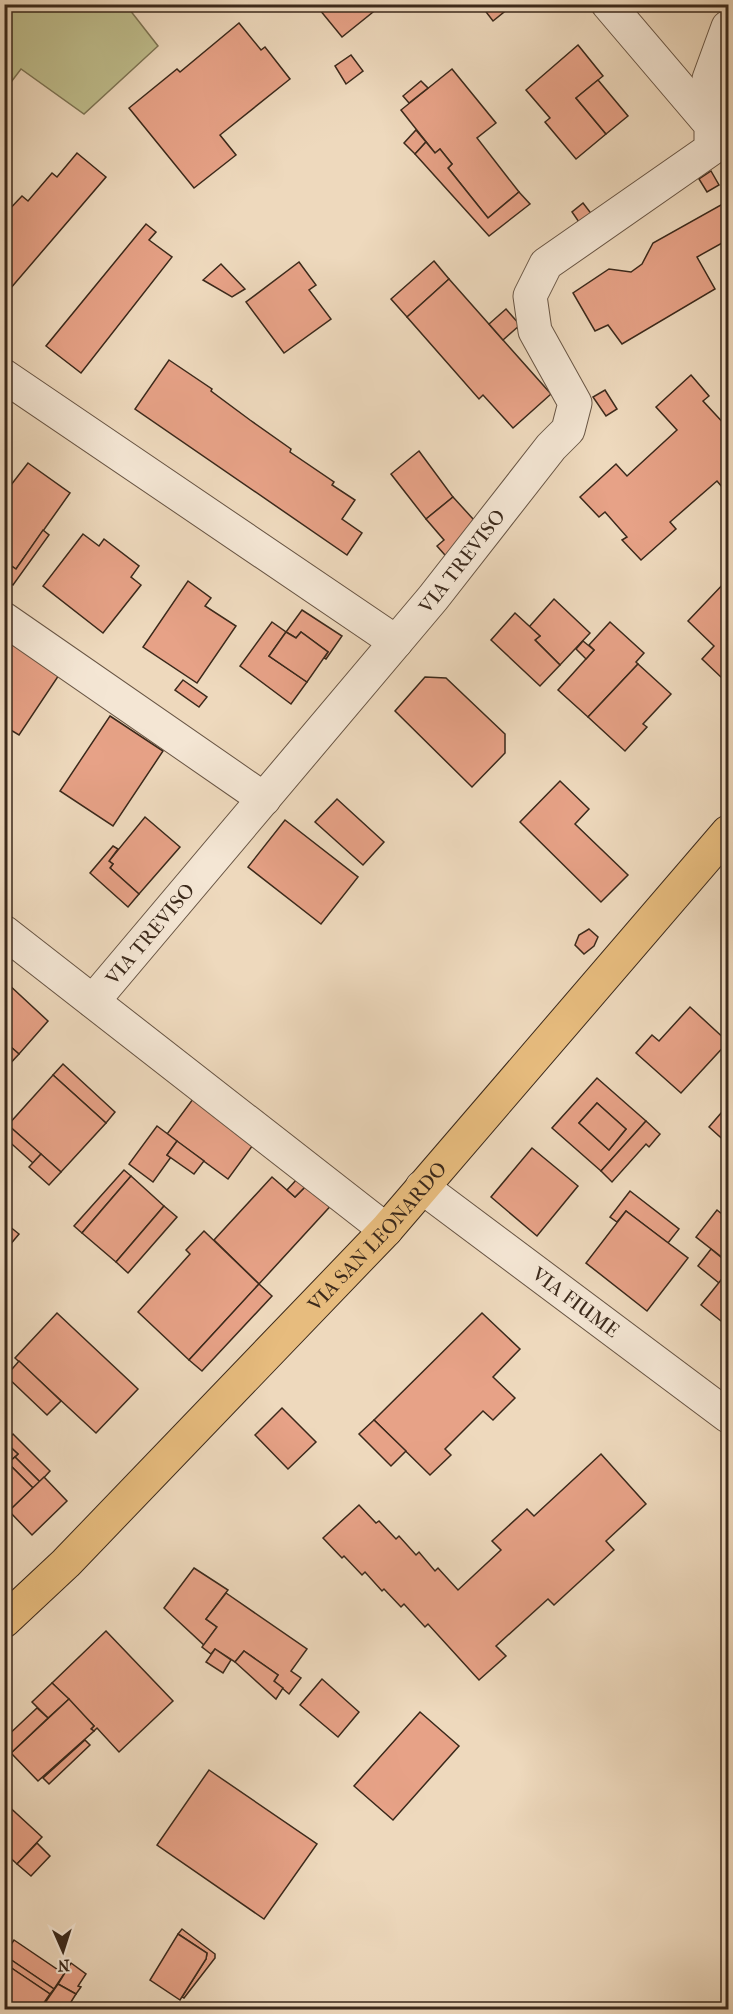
<svg xmlns="http://www.w3.org/2000/svg" width="733" height="2014" font-family="'IM FELL French Canon',serif">
	<style>
		.green { fill: #bfbe8d; stroke: #7d7454; stroke-width: 1.5 }
		.building { fill: #e7a287; stroke: #3b291b; stroke-width: 1.5; fill-rule: evenodd }
		.lines { fill: none; stroke-linecap: round; stroke-linejoin: round }
		.minor-casing { stroke: #685544; stroke-width: 35 }
		.major-casing { stroke: #3b291b; stroke-width: 35 }
		.minor { stroke: #f4e6d4; stroke-width: 33 }
		.major { stroke: #e7bc7e; stroke-width: 33 }
		.labels { text-anchor: middle; dominant-baseline: central; stroke-width: 4.5; stroke-linejoin: round; paint-order: stroke }
		.street-label { font-size: 20px; fill: #3b291b; stroke: #f4e6d4 }
	</style>
	<rect width="100%" height="100%" fill="#eed9bd"/>
	<filter id="stains"><feTurbulence type="fractalNoise" baseFrequency=".00333" numOctaves="4"/><feColorMatrix values="0 0 0 0 .2 0 0 0 0 .09 0 0 0 0 .02 0 0 0 .5 -.17"/></filter>
	<radialGradient id="worn" r=".72"><stop offset=".6" stop-color="#630" stop-opacity="0"/><stop offset="1" stop-color="#630" stop-opacity=".3"/></radialGradient>
	<path class="green" d="M5,4l121,1 32,41 -74,68 -63,-45 -16,21z"/>
	<g class="building">
		<path d="M315,4h68l-41,33z"/>
		<path d="M480,4h34l-21,17z"/>
		<path d="M239,23l22,27 4,-3 25,32 -70,56 16,20 -42,33 -65,-80 48,-39 3,3z"/>
		<path d="M578,45l25,31 -27,22 30,36 -30,25 -31,-37 5,-4 -24,-28z"/>
		<path d="M351,55l12,16 -17,13 -11,-18z"/>
		<path d="M452,69l44,54 -19,15 42,54 -31,26 -40,-50 4,-4 -12,-15 -5,4 -34,-43z"/>
		<path d="M598,80l30,36 -22,18 -30,-36z"/>
		<path d="M421,81l7,7 -19,15 -6,-7z"/>
		<path d="M416,130l10,12 -11,12 -11,-11z"/>
		<path d="M426,142l9,11 5,-4 12,15 -4,4 40,50 31,-26 11,12 -41,32 -74,-82z"/>
		<path d="M77,153l29,24 -102,119v-81l18,-19 6,5 24,-28 5,4z"/>
		<path d="M711,171l8,14 -12,7 -8,-13z"/>
		<path d="M728,201v52l-6,-10 -25,14 18,32 -93,55 -14,-19 -13,6 -22,-38 36,-24 22,3 11,-8 11,-21z"/>
		<path d="M583,203l10,13 -12,9 -9,-13z"/>
		<path d="M146,224l10,8 -7,8 23,17 -91,116 -35,-27z"/>
		<path d="M434,261l15,18 -42,38 -16,-18z"/>
		<path d="M299,262l17,23 -7,5 22,29 -47,34 -38,-51z"/>
		<path d="M221,264l24,25 -13,8 -29,-17z"/>
		<path d="M449,279l102,115 -38,34 -30,-33 -4,4 -72,-82z"/>
		<path d="M506,309l14,16 -17,15 -14,-16z"/>
		<path d="M169,360l43,29 -1,2 39,29 41,29 -1,3 44,30 -2,3 23,15 -13,19 20,14 -15,22 -212,-146z"/>
		<path d="M691,375l18,21 -6,5 25,27v66l-11,-13 -47,41 6,7 -35,31 -19,-20 5,-3 -22,-25 -6,5 -19,-20 36,-33 11,12 50,-46 -21,-23z"/>
		<path d="M605,390l12,19 -11,7 -13,-19z"/>
		<path d="M419,451l34,46 -27,22 -35,-45z"/>
		<path d="M28,463l42,30 -54,76 -12,-8v-67z"/>
		<path d="M453,497l31,34 -32,32 -15,-17 7,-6 -18,-21z"/>
		<path d="M43,530l6,5 -36,50 -9,-6v-18l12,8z"/>
		<path d="M83,534l16,12 5,-7 35,27 -8,11 10,8 -38,48 -60,-47z"/>
		<path d="M727,580l1,1v92l-5,6 -21,-20 12,-13 -26,-25z"/>
		<path d="M188,581l23,17 -6,8 31,20 -39,57 -54,-36z"/>
		<path d="M554,599l36,34 -30,32 -25,-25 5,-4 -11,-9z"/>
		<path d="M302,610l40,26 -16,23 -2,-1 4,-6 -27,-20 -5,6 -10,-6z"/>
		<path d="M515,613l25,23 -5,4 25,25 -20,21 -49,-46z"/>
		<path d="M272,622l14,10 -17,24 38,26 -16,22 -51,-38z"/>
		<path d="M610,622l34,31 -8,9 2,2 -50,53 -30,-27 36,-40 -5,-5z"/>
		<path d="M4,630l59,39 -44,66 -15,-9z"/>
		<path d="M286,632l10,6 5,-6 27,20 -21,30 -38,-26z"/>
		<path d="M583,641l11,9 -8,9 -10,-10z"/>
		<path d="M638,664l33,30 -28,30 4,3 -22,24 -37,-34z"/>
		<path d="M425,677l21,1 59,56v19l-33,34 -77,-76z"/>
		<path d="M183,680l24,17 -8,10 -24,-17z"/>
		<path d="M110,716l53,35 -50,75 -53,-35z"/>
		<path d="M560,781l29,28 -14,15 53,51 -27,27 -81,-80z"/>
		<path d="M337,799l47,43 -21,23 -48,-43z"/>
		<path d="M145,817l35,30 -41,47 -29,-26 3,-4 -4,-3z"/>
		<path d="M285,820l73,57 -37,47 -73,-57z"/>
		<path d="M113,846l5,3 -9,12 4,3 -3,4 29,26 -11,13 -38,-34z"/>
		<path d="M589,929l9,8 -4,9 -10,8 -9,-9 4,-10z"/>
		<path d="M7,983l41,38 -29,33 -15,-13v-55z"/>
		<path d="M690,1007l38,35 -47,51 -45,-40 16,-18 7,6z"/>
		<path d="M4,1041l15,13 -15,16z"/>
		<path d="M63,1064l52,48 -9,11 -53,-48z"/>
		<path d="M53,1075l53,48 -45,49 -53,-47z"/>
		<path d="M597,1078l49,43 -45,50 -49,-43zM597,1103l29,26 -17,21 -30,-27z"/>
		<path d="M193,1099l60,46 -25,34 -61,-45z"/>
		<path d="M597,1103l29,26 -17,21 -30,-27z"/>
		<path d="M728,1105v39l-19,-17z"/>
		<path d="M646,1121l14,13 -11,13 -3,-3 -34,38 -11,-11z"/>
		<path d="M8,1125l33,29 -8,9 -29,-26v-9z"/>
		<path d="M157,1126l20,15 -10,14 4,2 -18,25 -24,-18z"/>
		<path d="M177,1141l27,20 -10,13 -27,-19z"/>
		<path d="M532,1148l46,38 -41,50 -46,-39z"/>
		<path d="M41,1154l20,18 -12,13 -20,-18z"/>
		<path d="M124,1170l7,6 -49,57 -8,-7z"/>
		<path d="M131,1176l33,30 -48,56 -34,-29z"/>
		<path d="M272,1177l23,20 18,-18 23,21 -77,84 -45,-44z"/>
		<path d="M298,1178l15,1 -18,18 -8,-7z"/>
		<path d="M630,1191l49,38 -11,14 -42,-32 -9,11 -7,-5z"/>
		<path d="M164,1206l13,11 -49,56 -12,-11z"/>
		<path d="M717,1210l11,9v43l-32,-25z"/>
		<path d="M626,1211l62,47 -41,53 -61,-48z"/>
		<path d="M4,1222l15,12 -15,18z"/>
		<path d="M204,1231l55,53 -70,76 -51,-48 52,-58 -4,-4z"/>
		<path d="M711,1249l17,14v8l-9,12 -21,-17z"/>
		<path d="M721,1280l7,6v25l-7,10 -20,-16z"/>
		<path d="M259,1284l13,12 -70,75 -13,-11z"/>
		<path d="M57,1313l81,76 -42,44 -81,-75z"/>
		<path d="M482,1313l38,36 -27,28 22,21 -22,22 -10,-9 -38,38 6,6 -21,20 -56,-55z"/>
		<path d="M19,1361l42,40 -14,14 -41,-39z"/>
		<path d="M282,1408l34,34 -28,27 -33,-34z"/>
		<path d="M374,1420l32,31 -15,15 -32,-32z"/>
		<path d="M13,1434l37,37 -10,11 -25,-25 3,-3 -13,-12z"/>
		<path d="M4,1441l14,13 -10,9 -4,-4z"/>
		<path d="M601,1454l45,50 -40,37 8,9 -60,55 -6,-6 -52,47 10,10 -27,24 -51,-56 -3,3 -21,-23 -3,3 -17,-18 -2,2 -17,-19 -3,3 -18,-19 -2,2 -19,-20 36,-33 17,18 3,-2 17,18 3,-3 17,19 3,-3 16,19 3,-3 20,22 43,-40 -9,-9 35,-32 7,7z"/>
		<path d="M15,1457l25,25 -7,6 -25,-25z"/>
		<path d="M4,1459l29,29 -24,23 -5,-4z"/>
		<path d="M44,1477l23,24 -35,34 -23,-24z"/>
		<path d="M194,1568l34,22 -22,29 11,8 -13,18 -40,-37z"/>
		<path d="M226,1593l81,56 -16,22 10,7 -12,16 -15,-13 4,-6 -34,-24 -9,11 -20,-13 -4,5 -9,-7 15,-20 -11,-8z"/>
		<path d="M106,1631l67,70 -54,51 -22,-24 -3,3 -3,-2 3,-3 -42,-43z"/>
		<path d="M215,1649l16,11 -8,13 -17,-11z"/>
		<path d="M244,1651l34,24 -4,6 9,7 -7,11 -41,-37z"/>
		<path d="M322,1679l37,33 -21,25 -38,-32z"/>
		<path d="M52,1683l17,16 -21,19 -16,-16z"/>
		<path d="M69,1699l25,27 -3,3 3,2 -56,50 -27,-28z"/>
		<path d="M37,1708l11,10 -37,35 -7,-7v-7z"/>
		<path d="M420,1712l39,34 -66,74 -39,-34z"/>
		<path d="M85,1740l5,5 -41,39 -6,-6z"/>
		<path d="M209,1770l108,74 -53,75 -107,-74z"/>
		<path d="M4,1802l38,35 -25,27 -13,-12z"/>
		<path d="M37,1843l13,13 -19,20 -14,-12z"/>
		<path d="M182,1929l33,25v4l-31,40 -2,-1 24,-38 1,-6 -29,-19z"/>
		<path d="M178,1934l29,19 -1,6 -26,41 -30,-20z"/>
		<path d="M14,1940l50,34 -10,15 -50,-34z"/>
		<path d="M4,1955l50,34 -4,5 -46,-31z"/>
		<path d="M4,1963l46,31 -11,16h-24l-11,-8z"/>
		<path d="M71,1963l15,11 -8,12 3,1 -5,7 -18,-10z"/>
		<path d="M58,1984l18,10 -10,16h-26z"/>
	</g>
	<g class="lines">
		<defs>
			<g id="minor">
				<path d="M711,125l-2,-46 19,-52"/>
				<path d="M4,376l392,266"/>
				<path d="M4,619l260,180"/>
				<path d="M4,932l382,298"/>
				<path id="s1" d="M93,1001l340,-403 118,-151 17,-17 7,-27 -40,-72 -5,-35 16,-32 165,-115v-24l-103,-121"/>
				<path id="s2" d="M422,1187l306,229"/>
			</g>
			<g id="major">
				<path id="s3" d="M4,1621l62,-58 320,-333 342,-398"/>
			</g>
		</defs>
		<use href="#minor" class="minor-casing"/>
		<use href="#major" class="major-casing"/>
		<use href="#minor" class="minor"/>
		<use href="#major" class="major"/>
	</g>
	<g class="labels">
		<g class="street-label">
			<text stroke="none"><textPath href="#s1" startOffset="574">VIA TREVISO</textPath></text>
			<text stroke="none"><textPath href="#s1" startOffset="88">VIA TREVISO</textPath></text>
			<text stroke="none"><textPath href="#s3" startOffset="536">VIA SAN LEONARDO</textPath></text>
			<text stroke="none"><textPath href="#s2" startOffset="192">VIA FIUME</textPath></text>
		</g>
	</g>
	<rect width="733" height="2014" fill="none" stroke="#eed9bd" stroke-width="24"/>
	<rect x="6" y="6" width="721" height="2002" fill="none" stroke="#3b291b" stroke-width="3"/>
	<rect x="12" y="12" width="709" height="1990" fill="none" stroke="#3b291b" stroke-width="1.5"/>
	<g transform="translate(63 1951) rotate(177)" stroke="#f4e6d4" stroke-width="4.5" paint-order="stroke">
	<path d="M0-4.5L10 22L0 15L-10 22Z" fill="#3b291b"/>
	<text y="-9" font-size="16" font-weight="bold" text-anchor="middle" fill="#3b291b">N</text>
	</g>
	<rect width="100%" height="100%" filter="url(#stains)"/>
	<rect width="100%" height="100%" fill="url(#worn)"/>
</svg>
